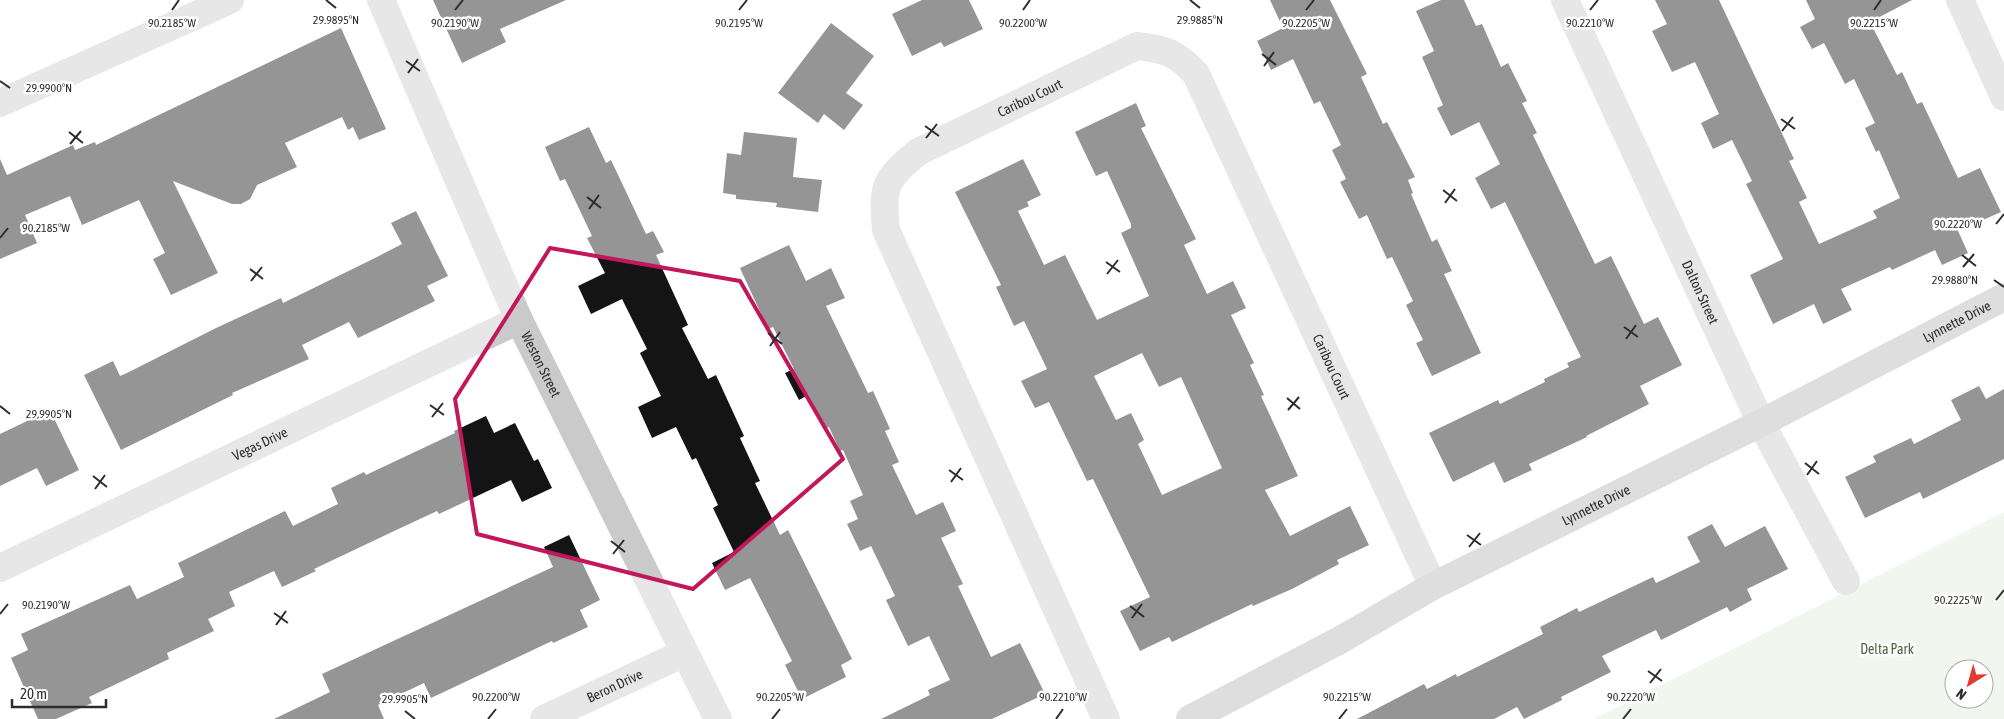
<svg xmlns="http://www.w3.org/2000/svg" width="2004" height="719" font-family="'Asap Condensed',sans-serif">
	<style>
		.green { fill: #e1ebdb; fill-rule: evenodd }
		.building { fill: #141414; fill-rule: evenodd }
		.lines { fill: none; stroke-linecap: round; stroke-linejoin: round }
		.street { stroke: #cacaca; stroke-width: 28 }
		.secondary { stroke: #b7b7b7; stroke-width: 28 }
		.marked { fill: none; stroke: #c2185b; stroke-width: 4; stroke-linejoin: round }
		.ticks { fill: none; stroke: #2d2d2d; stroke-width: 2 }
		.labels { text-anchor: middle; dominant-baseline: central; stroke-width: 5; stroke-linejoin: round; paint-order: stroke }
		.street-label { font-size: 14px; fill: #2d2d2d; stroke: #fff }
		.park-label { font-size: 14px; fill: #4b683b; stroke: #fff }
		.ticks-label { font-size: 12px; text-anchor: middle; fill: #2d2d2d; stroke: #fff; stroke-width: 5; stroke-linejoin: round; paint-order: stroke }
	</style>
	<rect width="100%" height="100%" fill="#fff"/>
	<path class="green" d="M2004,512v207h-410zM1954,669h30v30h-30z"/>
	<g class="building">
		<path d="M433,0h133l-66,29 6,13 -44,21z"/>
		<path d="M922,0h47l14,29 -39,18 -3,-5 -29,14 -20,-42z"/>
		<path d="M1270,0h60l37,74 -6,3 22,47 4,-2 28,55 -7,3 5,13 -2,1 21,48 5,-3 15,32 -8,3 37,79 -49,23 -16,-33 7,-3 -17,-35 7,-4 -21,-44 -5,2 -20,-44 -8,4 -19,-37 6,-3 -14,-29 9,-5 -21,-44 -6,3 -21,-45 -22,11 -14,-29 26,-13z"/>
		<path d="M1441,0h23l12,26 6,-2 19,43 7,-4 19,38 -5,2 15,30 -4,2 62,129 16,-8 33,68 14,-7 24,48 -42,21 9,18 -63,32 1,1 -58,27 3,6 -28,13 -10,-21 -41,20 -24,-49 69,-33 2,4 45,-22 -1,-3 25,-12 -2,-4 14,-6 -76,-155 -14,7 -16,-31 25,-14 -21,-42 -28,14 -14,-28 6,-3 -21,-48 12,-6 -18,-40z"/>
		<path d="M1655,0h64l75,159 -5,2 18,37 -8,4 20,42 58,-26 -4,-7 27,-13 -21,-48 -3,2 -11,-24 10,-5 -21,-44 -9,5 -21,-41 -12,6 -12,-22 15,-8 -9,-19h106l-42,22 27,53 5,-3 15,32 5,-2 36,76 22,-10 21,44 -43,19 10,22 -26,12 -7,-15 -43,20 -2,-3 -49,22 11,21 -29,14 -9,-20 -41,20 -23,-49 33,-16 -37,-75 6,-3 -20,-41 -19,9 -12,-26 18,-9 -24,-52 -23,10 -20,-41 15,-7z"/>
		<path d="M831,23l43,33 -28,37 17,12 -19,25 -20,-16 -6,9 -40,-30z"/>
		<path d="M341,28l45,101 -27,11 -6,-13 -5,3 -6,-13 -57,26 12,24 -40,18 -7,14 -9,5h-9l-59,-23 45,92 -47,22 -18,-36 12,-6 -26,-53 -57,25 -12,-29 -45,19 12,28 -37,16v-100l7,16 66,-30 2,5 20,-8 1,3z"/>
		<path d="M1136,103l10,23 -5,2 55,111 -12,6 23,49 26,-13 13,27 -15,7 23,48 -4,2 14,30 -3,1 37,80 -33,14 25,46 60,-30 19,39 -32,15 2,4 -47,25 -39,17 -1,-2 -80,38 -3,-5 -29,14 -20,-40 30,-14 -57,-118 -6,2 -38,-79 -14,6 -14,-27 26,-12 -23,-48 -10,5 -18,-39 5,-2 -46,-93 68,-33 18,36 -14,7 2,4 -11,5 26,54 21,-10 32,65 52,-24 -28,-63 10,-5v-4l-24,-53 -11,5 -21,-44zM1142,353l17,34 22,-10 41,91 -60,27 -24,-51 6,-4 -13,-27 -15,7 -22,-44z"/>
		<path d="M589,127l17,36 5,-3 35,74 7,-3 11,21 -8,3 32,70 -6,3 26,51 8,-4 28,61 -4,2 20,43 -5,2 25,52 8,-5 64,129 -11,6 5,12 -44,22 -17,-34 7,-4 -42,-83 -25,12 -13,-27 22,-11 -21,-44 5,-3 -22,-47 -4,2 -16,-33 -24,11 -14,-31 23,-11 -21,-43 7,-4 -25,-50 -31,15 -13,-28 27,-13 -18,-35 5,-2 -27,-57 -5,2 -15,-34z"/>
		<path d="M744,132l53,6 -4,39 29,3 -4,32 -42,-5 1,-4 -41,-4v-4l-13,-2 4,-40 14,2z"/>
		<path d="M416,211l32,65 -21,10 8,15 -77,37 -9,-16 -47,23 7,14 -77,34 1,2 -112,55 -37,-75 29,-14 7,15 7,-3 87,-44 67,-31 2,5 92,-45 27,-14 -11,-21z"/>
		<path d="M789,245l17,36 25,-13 14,30 -19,8 42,87 5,-2 17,38 -5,2 14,31 -7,3 24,50 27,-13 13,29 -15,7 22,46 -5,2 33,71 29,-14 25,51 -53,25h-111l49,-24 -2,-5 22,-10 -21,-44 -21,10 -22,-46 9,-4 -24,-50 -11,5 -13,-27 11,-5 -8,-18 13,-6 -20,-45 -3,1 -11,-24 -5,2 -16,-34 -9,5 -14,-27 9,-4 -21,-42 -5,2 -28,-61z"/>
		<path d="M1979,386l7,13 18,-10v70l-81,40 -3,-7 -55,26 -20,-41 31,-15 -3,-6 38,-18 3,6 47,-24 -10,-20z"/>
		<path d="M50,410l29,60 -33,16 -9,-18 -37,18v-52z"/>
		<path d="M486,416l8,17 21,-10 19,38 4,-2 14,29 -30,14 -11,-22 -72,34 -2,-3 -45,21 -78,37 2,2 -34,16 -8,-16 -45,21 6,14 -27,13 6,12 -47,22 2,6 -80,38 3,6 -36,16h-18l-27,-61 17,-8 -7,-16 109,-49 7,14 47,-22 -6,-14 107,-52 8,15 45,-22 -7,-16 33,-16 2,3 89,-42 -1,-2z"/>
		<path d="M1712,524l13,23 40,-21 23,43 -41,20 5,11 -22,12 -3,-5 -66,33 -5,-10 -54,26 9,16 -50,25 1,3 -38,19 -7,-12 -23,12h-137l67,-35 3,5 29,-15 1,3 86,-43 -3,-7 37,-19 2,4 74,-35 3,6 44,-21 -13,-25z"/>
		<path d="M569,535l31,65 -20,10 8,17 -35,16 -1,-2 -121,57 -7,-15 -46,22 6,14h-110l56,-27 -8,-18 231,-107 -9,-20z"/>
	</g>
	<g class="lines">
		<g class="street">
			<path id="s1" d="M381,0l138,320 199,399"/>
			<path id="s2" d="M1565,0l196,423 85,158"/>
			<path d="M1960,0l44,97"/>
			<path d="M0,103l230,-103"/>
			<path id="s3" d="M0,568l519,-248"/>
			<path id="s4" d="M544,719l140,-66"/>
			<path id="s5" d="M1106,719l-220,-489c-4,-44 -2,-50 32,-78l219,-106c28,3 40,7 59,28l237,512"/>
		</g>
		<path class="secondary" id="s6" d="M1190,719l152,-80 91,-53 328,-163 243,-126"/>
	</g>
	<path d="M0 0H2004V719H0ZM550,248l190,33 103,178 -150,130 -216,-55 -22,-135z" fill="#fff" fill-opacity=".55" fill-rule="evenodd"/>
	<path class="marked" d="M550,248l190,33 103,178 -150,130 -216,-55 -22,-135z"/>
	<path class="ticks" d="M326,0l10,8M1190,0l10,8M172,10l7,-10M455,10l8,-10M739,10l8,-10M1023,10l7,-10M1306,10l8,-10M1590,10l8,-10M1874,10l7,-10M1262,54l14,11M406,61l14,10M1264,66l10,-14M408,73l10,-14M0,81l10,7M1781,119l14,10M925,126l14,10M1782,131l11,-14M69,132l14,11M926,138l11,-14M70,144l11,-13M1443,190l14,11M587,197l14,11M1445,203l10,-14M589,209l10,-14M1996,224l8,-10M0,238l8,-10M1962,255l14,11M1106,262l14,10M1963,267l11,-13M250,269l13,10M1107,274l11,-14M1994,280l10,7M251,281l11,-14M1624,327l14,10M768,333l14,11M1626,339l10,-14M770,346l10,-14M1287,398l13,11M430,405l14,10M0,406l10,8M1288,410l11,-13M432,417l11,-14M1805,463l14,11M949,470l14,10M1807,475l10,-14M93,476l14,11M951,482l10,-14M95,489l10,-14M1467,535l14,10M611,541l14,11M1469,547l11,-14M613,554l11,-14M1996,600l8,-10M1130,606l14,11M274,613l14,10M0,614l8,-10M1132,618l10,-14M276,625l10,-14M1648,671l14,10M1650,683l11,-14M405,711l10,8M488,719l8,-10M772,719l8,-10M1056,719l7,-10M1339,719l8,-10M1623,719l8,-10"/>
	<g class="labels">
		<g class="street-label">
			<text stroke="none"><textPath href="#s5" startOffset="751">Caribou Court</textPath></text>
			<text stroke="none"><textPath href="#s2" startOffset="322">Dalton Street</textPath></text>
			<text stroke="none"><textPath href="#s6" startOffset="864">Lynnette Drive</textPath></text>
			<text stroke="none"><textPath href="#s1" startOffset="398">Weston Street</textPath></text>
			<text stroke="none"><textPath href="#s5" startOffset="1260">Caribou Court</textPath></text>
			<text stroke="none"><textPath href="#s3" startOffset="288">Vegas Drive</textPath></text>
			<text stroke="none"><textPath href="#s6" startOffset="459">Lynnette Drive</textPath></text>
			<text stroke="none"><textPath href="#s4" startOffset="78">Beron Drive</textPath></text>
		</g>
		<g class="park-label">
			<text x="1887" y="649">Delta Park</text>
		</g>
	</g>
	<g class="ticks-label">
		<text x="336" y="24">29.9895°N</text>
		<text x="1200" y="24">29.9885°N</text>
		<text x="172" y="27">90.2185°W</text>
		<text x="455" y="27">90.2190°W</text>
		<text x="739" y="27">90.2195°W</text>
		<text x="1023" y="27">90.2200°W</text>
		<text x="1306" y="27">90.2205°W</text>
		<text x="1590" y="27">90.2210°W</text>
		<text x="1874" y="27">90.2215°W</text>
		<text x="49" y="92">29.9900°N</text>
		<text x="1958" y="228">90.2220°W</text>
		<text x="46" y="232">90.2185°W</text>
		<text x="1955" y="284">29.9880°N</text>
		<text x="49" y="418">29.9905°N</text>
		<text x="1958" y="604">90.2225°W</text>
		<text x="46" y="609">90.2190°W</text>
		<text x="496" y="701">90.2200°W</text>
		<text x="780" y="701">90.2205°W</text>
		<text x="1063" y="701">90.2210°W</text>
		<text x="1347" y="701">90.2215°W</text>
		<text x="1631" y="701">90.2220°W</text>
		<text x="405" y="703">29.9905°N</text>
	</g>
	<g transform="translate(1969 684) rotate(217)"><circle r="24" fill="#ffffff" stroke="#ababab"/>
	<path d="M0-4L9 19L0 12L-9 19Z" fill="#e43830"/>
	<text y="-8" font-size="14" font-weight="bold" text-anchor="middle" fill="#2d2d2d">N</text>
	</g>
	<path d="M12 699v8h94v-8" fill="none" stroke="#2d2d2d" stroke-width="2.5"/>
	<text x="20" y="699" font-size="15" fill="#2d2d2d" stroke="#ffffff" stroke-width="4" paint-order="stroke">20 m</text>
</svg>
